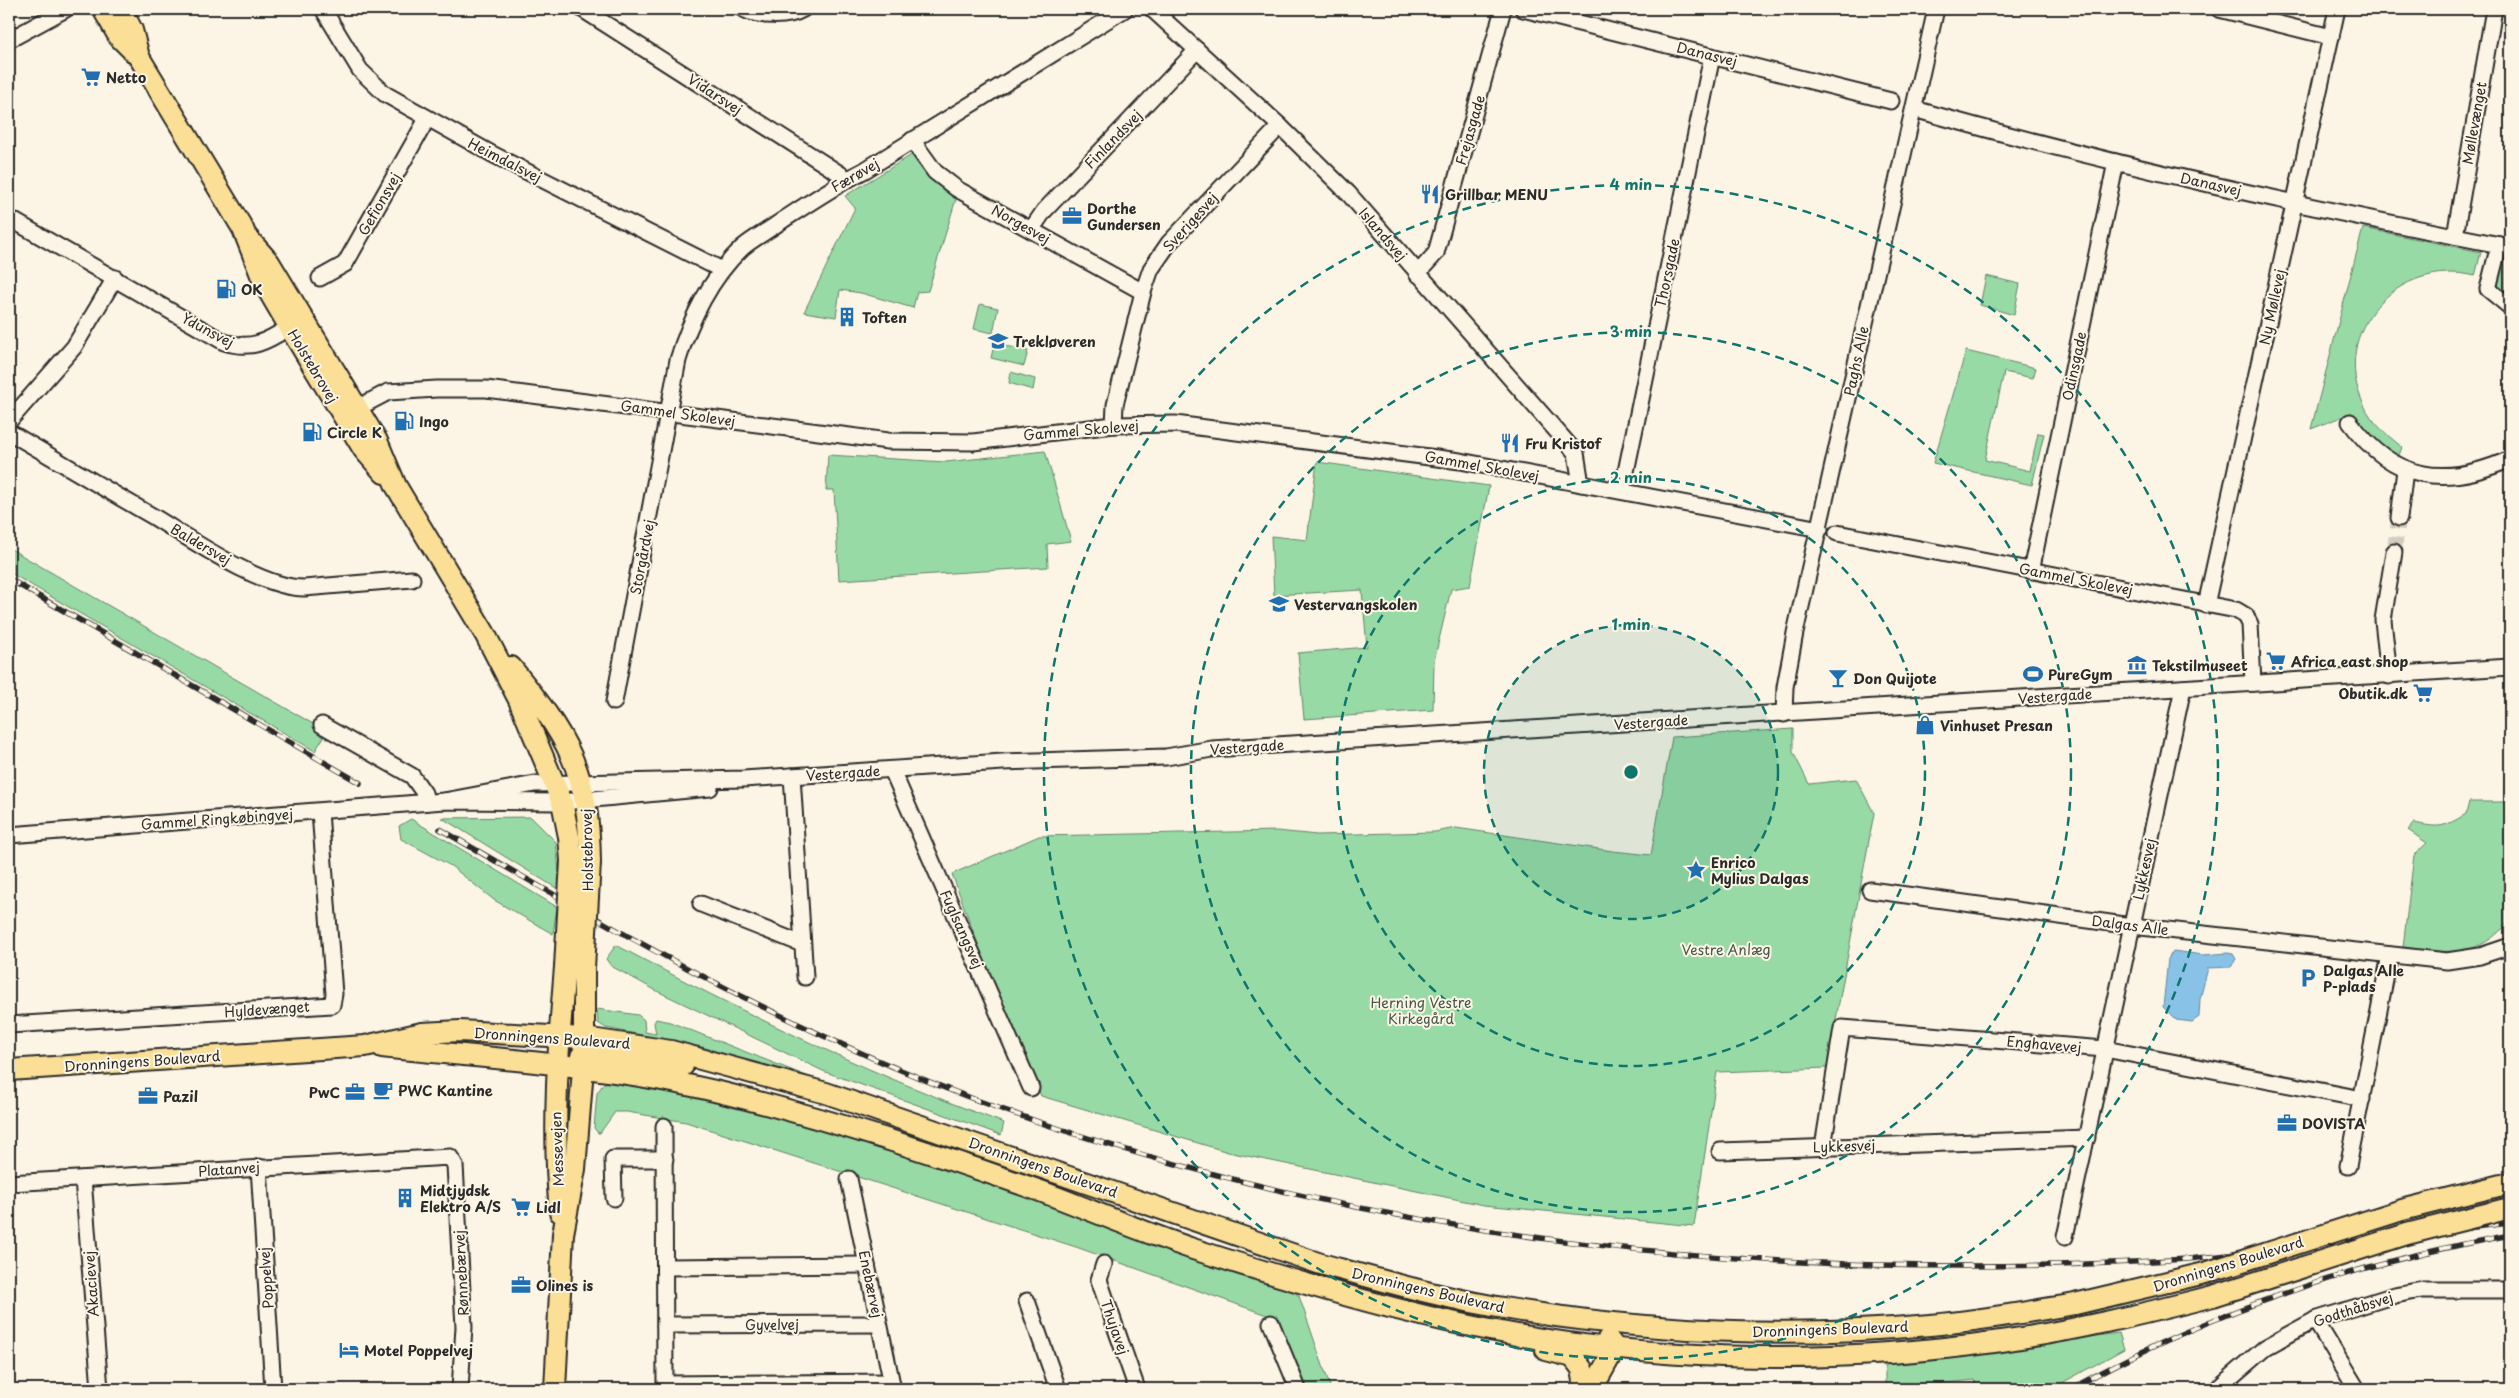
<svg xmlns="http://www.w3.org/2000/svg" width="2519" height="1398" font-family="'Playpen Sans',sans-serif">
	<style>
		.green { fill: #98daa5; stroke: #628268 }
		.water { fill: #88c2e7; stroke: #63869c }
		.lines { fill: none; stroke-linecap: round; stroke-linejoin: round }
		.minor-tunnel { stroke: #d2cdc0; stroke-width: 15; stroke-dasharray: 15 8; stroke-linecap: butt }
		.minor-casing { stroke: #2b2b2b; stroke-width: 19 }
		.major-casing { stroke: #2b2b2b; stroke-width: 24 }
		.minor { stroke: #fcf5e5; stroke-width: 15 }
		.major { stroke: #fbdf96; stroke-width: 20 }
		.rail-casing { stroke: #2b2b2b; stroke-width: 5.5 }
		.rail { stroke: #fcf5e5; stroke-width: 4; stroke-dasharray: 11; stroke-linecap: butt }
		.major-bridge-casing { stroke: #2b2b2b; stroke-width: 24; stroke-linecap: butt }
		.major-bridge { stroke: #fbdf96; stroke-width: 20 }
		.ring { fill: none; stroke: #0f766e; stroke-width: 2.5; stroke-dasharray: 9 6 }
		.labels { text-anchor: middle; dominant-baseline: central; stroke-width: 4; stroke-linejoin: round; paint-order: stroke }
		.street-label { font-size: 14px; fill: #2b2b2b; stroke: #fcf5e5 }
		.poi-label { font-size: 14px; font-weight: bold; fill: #2b2b2b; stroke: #fcf5e5; text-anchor: start }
		.park-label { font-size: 14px; fill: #46574a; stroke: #fcf5e5 }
		.centre { fill: #0f766e; stroke: #fcf5e5; stroke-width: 2.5 }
		.ring-label { font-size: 15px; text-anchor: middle; font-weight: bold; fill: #0f766e; stroke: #fcf5e5; stroke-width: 4; stroke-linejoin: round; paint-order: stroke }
	</style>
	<rect width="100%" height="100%" fill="#fcf5e5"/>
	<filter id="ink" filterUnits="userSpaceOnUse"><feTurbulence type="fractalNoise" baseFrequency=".02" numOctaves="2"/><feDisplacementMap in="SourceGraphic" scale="10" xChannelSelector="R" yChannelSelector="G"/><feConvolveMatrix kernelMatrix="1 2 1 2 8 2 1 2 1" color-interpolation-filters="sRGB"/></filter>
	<g filter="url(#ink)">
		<g class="green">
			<path d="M913,154l43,45 -28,92 -11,1 -4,16 -52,-15 -21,-3 -4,27 -32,-5 51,-104 -10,-12z"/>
			<path d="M2363,228l118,24 -6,24c-76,-19 -147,55 -111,129 8,18 23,30 38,42l-4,11 -24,-14 -23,-31 -40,16z"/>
			<path d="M2503,256l7,2v37l-13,-11z"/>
			<path d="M1986,276l34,8 -6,31 -34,-10z"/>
			<path d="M980,304l18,4 -5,25 -19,-4z"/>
			<path d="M994,345l25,3 9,3 -4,15 -33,-8z"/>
			<path d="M1966,351l70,17 -3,10 -29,-6 -19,88 45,11 8,-38 6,1 -12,51 -99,-22z"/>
			<path d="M1011,372l24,7 -2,11 -24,-7z"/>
			<path d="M1045,451l26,90 -24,3 1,23 -209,13 -5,-90h-8l2,-35 118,7z"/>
			<path d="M1317,462l172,24 -19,100 -19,3 -17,72 -1,49 -129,9 -6,-66 69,-6 -5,-57 -88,5 -3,-59 36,4z"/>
			<path d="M9,548l318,184 -12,19 -306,-179z"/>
			<path d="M1793,729v23l16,32 47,-5 18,34 -47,255 -110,4 -23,154 -210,-21 -256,-53 -187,-56 -59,-141 -30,-81 87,-38 238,-5 40,4 118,-3 21,-4 157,23 38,4 21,-118z"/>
			<path d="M2510,769v151c-31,39 -62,33 -107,27l11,-92 13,-12 -19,-13 6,-7c26,5 29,5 52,-9l3,-12h35l1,-32z"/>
			<path d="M531,817l25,25 5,49 -119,-73z"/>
			<path d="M411,819l146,88 -4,27 -59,-34 -43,-34 -50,-27 -2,-13z"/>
			<path d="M616,945c129,69 251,128 388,178l-3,12 -178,-64 -168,-81 -44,-24 -5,-7z"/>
			<path d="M597,1009l41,6 6,5 1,12 11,2 -2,-11 2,-4 14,3 139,55 -4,1 -103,-31 -96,-19 -8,-5z"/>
			<path d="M610,1082l97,17 149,39 436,152 7,6 32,93h-23l-30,-70 -202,-72 -390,-125 -59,-10h-12l-15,21h-2l-4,-5 3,-35 7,-10z"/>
			<path d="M2119,1333l5,16 -73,40h-74l-2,-9 -90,9v-26z"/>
		</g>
		<path class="water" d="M2173,951l30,4 25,-2 5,1 3,5 -5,8 -23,1 -8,31 -1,18 -7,5 -16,-2 -13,-13 5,-48z"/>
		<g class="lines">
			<path class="minor-tunnel" d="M2394,552l5,-34"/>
			<defs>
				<g id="minor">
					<path d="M323,9l37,61 25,24 107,60 230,116"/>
					<path d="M582,9l266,170"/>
					<path d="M743,9c16,8 45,9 60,0"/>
					<path d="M1152,9l128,117 68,67 228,260 5,31"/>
					<path d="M1523,9l368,92"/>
					<path d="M2219,9l112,28"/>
					<path d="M9,40l57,-31"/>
					<path d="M1914,109c197,56 396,99 596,138"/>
					<path d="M912,140l23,32 22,17 186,103"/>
					<path d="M9,218l215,124c32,10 47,-4 74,-20"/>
					<path d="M1031,230l13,-19 153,-161"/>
					<path d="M2455,236l39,-227"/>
					<path d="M2499,245l-11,44 22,18"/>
					<path d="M1417,274l19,-21 67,-244"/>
					<path d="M320,278l25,-14 82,-145"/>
					<path d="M348,413l40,-21 49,-3h49l402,52 85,1 141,-17 61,-1 285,37 360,68"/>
					<path d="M9,421l65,-74 41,-69"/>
					<path d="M2350,422c43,59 95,66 160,37"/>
					<path d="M1114,425l1,-20 28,-113 8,-23 18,-26 111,-117"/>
					<path d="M9,432c48,28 96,57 145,85 38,23 107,71 150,71l108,-9"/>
					<path d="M1622,491l90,-435"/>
					<path d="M2399,518l6,-48"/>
					<path d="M1837,533l399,77 10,6 4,8 3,59"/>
					<path d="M2031,571l85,-409"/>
					<path d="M2206,605l131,-596"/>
					<path d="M2389,676l-6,-56 11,-68"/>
					<path d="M614,702l64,-342c12,-40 33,-83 64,-112 10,-9 24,-16 35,-24 29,-19 57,-38 88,-54l260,-161"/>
					<path d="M1784,714l1,-27 10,-54 141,-624"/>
					<path d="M322,725l90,51 12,17 2,9"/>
					<path d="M892,770l139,318"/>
					<path d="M792,776l13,201"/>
					<path d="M444,801l91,-17 208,-5 260,-17 163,-5 46,-8 1298,-82"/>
					<path d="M9,835l435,-34 118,1 148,-14"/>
					<path d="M1870,890l262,36 315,35 33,-5 30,-10"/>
					<path d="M701,904l101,40"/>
					<path d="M9,1025l323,-20 2,-11 -14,-182"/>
					<path d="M664,1126l1,263"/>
					<path d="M1823,1147l19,-119 263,21 257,50"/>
					<path d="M1720,1151l367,-13"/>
					<path d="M2348,1166l42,-211"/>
					<path d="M259,1167l14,222"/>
					<path d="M83,1179l17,210"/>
					<path d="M849,1179l44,210"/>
					<path d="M9,1183l441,-26 5,8 9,162 -4,62"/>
					<path d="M614,1198l-1,-39h52"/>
					<path d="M2065,1237l118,-549"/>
					<path d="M1104,1264l-5,16 38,109"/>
					<path d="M665,1267l202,-2"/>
					<path d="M1027,1301l31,88"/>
					<path d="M2315,1320l42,69"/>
					<path d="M1271,1323l27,66"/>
					<path d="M665,1325l214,-1"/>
					<path d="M665,1384l226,-2"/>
					<path d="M2217,1389l49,-42 49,-27 80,-25 27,-5h88"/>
				</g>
				<g id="major">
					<path d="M103,9l16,28 20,20 104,172 22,56 28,48 71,117 20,23"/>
					<path d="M121,9l11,21 7,27"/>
					<path d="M247,237l22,25 108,179 19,45 89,148 34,66 43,102 7,35 2,24"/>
					<path d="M511,667c56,69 78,103 79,195"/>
					<path d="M382,1047c114,12 226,18 337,45 110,27 218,62 324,100 50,19 100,40 150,57 84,27 169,53 254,72 181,41 372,46 554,20 72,-10 142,-27 212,-45"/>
					<path d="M581,1056h26l76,10"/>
					<path d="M9,1070l356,-24 57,-13 38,-2 124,7 87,13 155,42 492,170c66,18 131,37 198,47 137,22 276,28 414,15 49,-4 97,-13 145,-21"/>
					<path d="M560,1212c-8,-82 -2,-163 5,-245"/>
					<path d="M1546,1350l27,7 9,12 2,12"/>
					<path d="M555,1389l8,-155 12,-65 9,-113v-88"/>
					<path d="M1589,1389l6,-5 20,-36 -7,-9"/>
				</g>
			</defs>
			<use href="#minor" class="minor-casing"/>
			<use href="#major" class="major-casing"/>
			<use href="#minor" class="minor"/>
			<use href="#major" class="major"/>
			<defs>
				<g id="rail">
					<path d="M9,579l351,204"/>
					<path d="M440,829c172,100 344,199 531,269 385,143 808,187 1216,161 40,-3 79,-9 119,-13 68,-8 136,-15 204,-23"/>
					<path d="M2071,1389c136,-77 285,-126 439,-154"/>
				</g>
			</defs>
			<use href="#rail" class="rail-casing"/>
			<use href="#rail" class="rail"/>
			<defs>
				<g id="major-bridge">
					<path d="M565,967l6,-106"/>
					<path d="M584,968l6,-106"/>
					<path d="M2213,1296l194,-62 103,-26"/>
					<path d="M2075,1304l130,-31 197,-63 108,-27"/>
				</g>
			</defs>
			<use href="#major-bridge" class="major-bridge-casing"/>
			<use href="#major-bridge" class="major-bridge"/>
		</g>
	</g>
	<circle cx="1631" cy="772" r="147" fill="#0f766e" fill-opacity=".12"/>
	<g class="ring">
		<circle cx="1631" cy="772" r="147"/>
		<circle cx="1631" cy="772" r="294"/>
		<circle cx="1631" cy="772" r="440"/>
		<circle cx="1631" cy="772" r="587"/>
	</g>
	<defs>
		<symbol id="supermarket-bare" viewBox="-9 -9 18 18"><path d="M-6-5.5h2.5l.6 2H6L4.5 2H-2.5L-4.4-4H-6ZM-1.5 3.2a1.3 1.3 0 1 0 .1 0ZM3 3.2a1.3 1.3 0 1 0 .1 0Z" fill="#1f6fb2" stroke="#fcf5e5" stroke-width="2.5" paint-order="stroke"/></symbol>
		<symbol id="restaurant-bare" viewBox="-9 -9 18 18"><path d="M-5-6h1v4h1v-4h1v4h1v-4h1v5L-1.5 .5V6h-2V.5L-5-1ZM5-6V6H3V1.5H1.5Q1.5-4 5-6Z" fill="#1f6fb2" stroke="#fcf5e5" stroke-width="2.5" paint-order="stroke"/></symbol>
		<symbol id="office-bare" viewBox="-9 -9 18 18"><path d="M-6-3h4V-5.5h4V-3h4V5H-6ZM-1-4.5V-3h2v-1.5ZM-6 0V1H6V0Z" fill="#1f6fb2" stroke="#fcf5e5" stroke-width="2.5" paint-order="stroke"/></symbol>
		<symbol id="fuel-bare" viewBox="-9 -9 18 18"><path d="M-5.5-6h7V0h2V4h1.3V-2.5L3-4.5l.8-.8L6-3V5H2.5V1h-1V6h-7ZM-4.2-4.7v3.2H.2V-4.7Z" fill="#1f6fb2" stroke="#fcf5e5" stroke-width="2.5" paint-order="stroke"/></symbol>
		<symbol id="building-bare" viewBox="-9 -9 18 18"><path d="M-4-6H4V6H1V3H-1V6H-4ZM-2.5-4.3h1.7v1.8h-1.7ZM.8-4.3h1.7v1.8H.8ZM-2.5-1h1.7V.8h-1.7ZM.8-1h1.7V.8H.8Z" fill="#1f6fb2" stroke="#fcf5e5" stroke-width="2.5" paint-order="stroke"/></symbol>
		<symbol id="school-bare" viewBox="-9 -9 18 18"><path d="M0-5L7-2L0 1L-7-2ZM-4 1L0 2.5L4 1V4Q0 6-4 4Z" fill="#1f6fb2" stroke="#fcf5e5" stroke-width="2.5" paint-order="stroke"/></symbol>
		<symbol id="museum-bare" viewBox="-9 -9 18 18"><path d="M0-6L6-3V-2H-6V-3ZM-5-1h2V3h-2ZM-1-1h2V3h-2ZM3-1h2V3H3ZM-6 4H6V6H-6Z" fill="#1f6fb2" stroke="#fcf5e5" stroke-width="2.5" paint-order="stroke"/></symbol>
		<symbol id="stadium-bare" viewBox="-9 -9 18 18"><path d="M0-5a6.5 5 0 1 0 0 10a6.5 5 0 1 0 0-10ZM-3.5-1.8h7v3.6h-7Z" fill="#1f6fb2" stroke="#fcf5e5" stroke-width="2.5" paint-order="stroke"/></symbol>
		<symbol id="bar-bare" viewBox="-9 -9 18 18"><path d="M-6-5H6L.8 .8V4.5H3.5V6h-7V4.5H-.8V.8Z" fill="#1f6fb2" stroke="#fcf5e5" stroke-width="2.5" paint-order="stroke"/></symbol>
		<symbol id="shop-bare" viewBox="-9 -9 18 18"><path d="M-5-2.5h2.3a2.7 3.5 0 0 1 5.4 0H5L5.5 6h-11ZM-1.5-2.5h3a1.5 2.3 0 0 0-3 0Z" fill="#1f6fb2" stroke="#fcf5e5" stroke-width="2.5" paint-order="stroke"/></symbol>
		<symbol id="sight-bare" viewBox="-9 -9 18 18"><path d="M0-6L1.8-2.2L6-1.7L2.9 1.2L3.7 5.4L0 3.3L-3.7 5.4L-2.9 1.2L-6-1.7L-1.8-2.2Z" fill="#1f6fb2" stroke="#fcf5e5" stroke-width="2.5" paint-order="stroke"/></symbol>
		<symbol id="parking-bare" viewBox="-9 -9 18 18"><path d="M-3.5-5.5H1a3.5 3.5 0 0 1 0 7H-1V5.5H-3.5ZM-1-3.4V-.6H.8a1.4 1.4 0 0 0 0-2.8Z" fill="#1f6fb2" stroke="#fcf5e5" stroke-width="2.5" paint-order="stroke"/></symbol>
		<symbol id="cafe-bare" viewBox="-9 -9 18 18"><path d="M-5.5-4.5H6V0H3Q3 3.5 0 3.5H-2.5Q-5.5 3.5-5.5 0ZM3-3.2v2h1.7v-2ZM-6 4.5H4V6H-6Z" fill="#1f6fb2" stroke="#fcf5e5" stroke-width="2.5" paint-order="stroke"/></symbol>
		<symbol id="hotel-bare" viewBox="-9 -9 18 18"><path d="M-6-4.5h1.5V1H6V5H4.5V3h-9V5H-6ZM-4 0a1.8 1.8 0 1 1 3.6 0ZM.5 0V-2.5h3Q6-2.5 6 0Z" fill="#1f6fb2" stroke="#fcf5e5" stroke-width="2.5" paint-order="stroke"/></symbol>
	</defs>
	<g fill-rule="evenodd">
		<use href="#supermarket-bare" x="77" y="63" width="28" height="28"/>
		<use href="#restaurant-bare" x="1416" y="180" width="28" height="28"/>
		<use href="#office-bare" x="1058" y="202" width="28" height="28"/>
		<use href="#fuel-bare" x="212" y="275" width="28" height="28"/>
		<use href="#building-bare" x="833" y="303" width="28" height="28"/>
		<use href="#school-bare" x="984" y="327" width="28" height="28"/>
		<use href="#fuel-bare" x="390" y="407" width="28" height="28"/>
		<use href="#fuel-bare" x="298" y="418" width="28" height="28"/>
		<use href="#restaurant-bare" x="1496" y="429" width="28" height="28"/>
		<use href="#school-bare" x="1265" y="590" width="28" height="28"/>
		<use href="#supermarket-bare" x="2262" y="647" width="28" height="28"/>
		<use href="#museum-bare" x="2123" y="651" width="28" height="28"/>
		<use href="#stadium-bare" x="2019" y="660" width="28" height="28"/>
		<use href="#bar-bare" x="1824" y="664" width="28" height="28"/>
		<use href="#supermarket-bare" x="2409" y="679" width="28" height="28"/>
		<use href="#shop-bare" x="1911" y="711" width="28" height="28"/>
		<use href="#sight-bare" x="1682" y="856" width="28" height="28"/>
		<use href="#parking-bare" x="2294" y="964" width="28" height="28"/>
		<use href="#cafe-bare" x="369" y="1076" width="28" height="28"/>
		<use href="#office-bare" x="341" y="1078" width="28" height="28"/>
		<use href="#office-bare" x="134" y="1082" width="28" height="28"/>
		<use href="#office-bare" x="2273" y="1109" width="28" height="28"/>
		<use href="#building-bare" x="391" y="1184" width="28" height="28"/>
		<use href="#supermarket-bare" x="507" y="1193" width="28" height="28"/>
		<use href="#office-bare" x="507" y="1271" width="28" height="28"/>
		<use href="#hotel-bare" x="335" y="1336" width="28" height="28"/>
	</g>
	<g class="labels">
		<g class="street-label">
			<text transform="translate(1707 54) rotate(14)">Danasvej</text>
			<text transform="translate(715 94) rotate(33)">Vidarsvej</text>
			<text transform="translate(2474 123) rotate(-80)">Møllevænget</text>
			<text transform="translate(1470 130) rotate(-74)">Frejasgade</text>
			<text transform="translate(1113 139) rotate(-46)">Finlandsvej</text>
			<text transform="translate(505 160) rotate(27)">Heimdalsvej</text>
			<text transform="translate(855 175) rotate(-30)">Færøvej</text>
			<text transform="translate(2211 184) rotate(13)">Danasvej</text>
			<text transform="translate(379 204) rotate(-60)">Gefionsvej</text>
			<text transform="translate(1190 222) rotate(-48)">Sverigesvej</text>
			<text transform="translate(1021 224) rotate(29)">Norgesvej</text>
			<text transform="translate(1383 234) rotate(49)">Islandsvej</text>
			<text transform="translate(1667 273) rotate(-78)">Thorsgade</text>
			<text transform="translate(2272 307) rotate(-78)">Ny Møllevej</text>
			<text transform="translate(208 330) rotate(28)">Ydunsvej</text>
			<text transform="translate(1856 361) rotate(-78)">Paghs Alle</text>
			<text transform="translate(313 366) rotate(59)">Holstebrovej</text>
			<text transform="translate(2074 366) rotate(-78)">Odinsgade</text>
			<text transform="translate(678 413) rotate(8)">Gammel Skolevej</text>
			<text transform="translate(1081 430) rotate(-5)">Gammel Skolevej</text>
			<text transform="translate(1482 466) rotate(10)">Gammel Skolevej</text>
			<text transform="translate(201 544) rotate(30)">Baldersvej</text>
			<text transform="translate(642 557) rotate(-79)">Storgårdvej</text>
			<text transform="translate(2076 579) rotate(11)">Gammel Skolevej</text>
			<text transform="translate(2055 696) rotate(-4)">Vestergade</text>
			<text transform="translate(1651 722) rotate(-4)">Vestergade</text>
			<text transform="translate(1247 747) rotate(-4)">Vestergade</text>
			<text transform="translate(843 773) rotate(-4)">Vestergade</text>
			<text transform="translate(217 819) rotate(-4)">Gammel Ringkøbingvej</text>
			<text transform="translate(587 850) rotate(-91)">Holstebrovej</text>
			<text transform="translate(2144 869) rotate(-78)">Lykkesvej</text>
			<text transform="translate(2130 925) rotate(7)">Dalgas Alle</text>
			<text transform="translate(962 929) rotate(66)">Fuglsangsvej</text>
			<text transform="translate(267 1009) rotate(-4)">Hyldevænget</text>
			<text transform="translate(552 1038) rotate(4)">Dronningens Boulevard</text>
			<text transform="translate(2044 1044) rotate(5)">Enghavevej</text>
			<text transform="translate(142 1061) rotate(-4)">Dronningens Boulevard</text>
			<text transform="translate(1844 1146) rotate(-2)">Lykkesvej</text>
			<text transform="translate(557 1149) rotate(-92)">Messevejen</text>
			<text transform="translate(1043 1167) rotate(19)">Dronningens Boulevard</text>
			<text transform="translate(229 1169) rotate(-4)">Platanvej</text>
			<text transform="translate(2228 1264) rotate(-17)">Dronningens Boulevard</text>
			<text transform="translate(461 1273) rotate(-93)">Rønnebærvej</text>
			<text transform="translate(266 1278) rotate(-94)">Poppelvej</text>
			<text transform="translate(91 1284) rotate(-94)">Akacievej</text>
			<text transform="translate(871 1284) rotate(78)">Enebærvej</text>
			<text transform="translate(1428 1290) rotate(13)">Dronningens Boulevard</text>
			<text transform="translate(2353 1309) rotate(-18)">Godthåbsvej</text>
			<text x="772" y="1324">Gyvelvej</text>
			<text transform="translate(1115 1327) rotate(71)">Thujavej</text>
			<text transform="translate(1830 1329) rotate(-2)">Dronningens Boulevard</text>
		</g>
		<g class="poi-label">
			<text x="106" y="77">Netto</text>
			<text x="1445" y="194">Grillbar MENU</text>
			<text x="1087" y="208">Dorthe<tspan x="1087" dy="16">Gundersen</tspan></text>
			<text x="241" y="289">OK</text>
			<text x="862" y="317">Toften</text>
			<text x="1013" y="341">Trekløveren</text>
			<text x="419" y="421">Ingo</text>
			<text x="327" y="432">Circle K</text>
			<text x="1525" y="443">Fru Kristof</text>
			<text x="1294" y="604">Vestervangskolen</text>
			<text x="2291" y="661">Africa east shop</text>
			<text x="2152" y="665">Tekstilmuseet</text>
			<text x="2048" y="674">PureGym</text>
			<text x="1853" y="678">Don Quijote</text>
			<text x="2408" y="693" text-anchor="end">Obutik.dk</text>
			<text x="1940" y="725">Vinhuset Presan</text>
			<text x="1711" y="862">Enrico<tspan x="1711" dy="16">Mylius Dalgas</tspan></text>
			<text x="2323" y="970">Dalgas Alle<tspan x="2323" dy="16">P-plads</tspan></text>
			<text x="398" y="1090">PWC Kantine</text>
			<text x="340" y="1092" text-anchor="end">PwC</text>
			<text x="163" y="1096">Pazil</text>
			<text x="2302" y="1123">DOVISTA</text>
			<text x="420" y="1190">Midtjydsk<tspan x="420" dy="16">Elektro A/S</tspan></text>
			<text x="536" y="1207">Lidl</text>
			<text x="536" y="1285">Olines is</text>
			<text x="364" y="1350">Motel Poppelvej</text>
		</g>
		<g class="park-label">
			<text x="1726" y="949">Vestre Anlæg</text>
			<text x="1421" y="1002">Herning Vestre<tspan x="1421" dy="16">Kirkegård</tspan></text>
		</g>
	</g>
	<circle cx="1631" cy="772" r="8" class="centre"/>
	<g class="ring-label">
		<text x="1631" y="190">4 min</text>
		<text x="1631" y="337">3 min</text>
		<text x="1631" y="483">2 min</text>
		<text x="1631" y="630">1 min</text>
	</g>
	<rect width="2519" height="1398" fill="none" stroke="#fcf5e5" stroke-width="30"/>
	<rect x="15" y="15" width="2489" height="1368" fill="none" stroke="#2b2b2b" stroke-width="2" filter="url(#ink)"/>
</svg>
